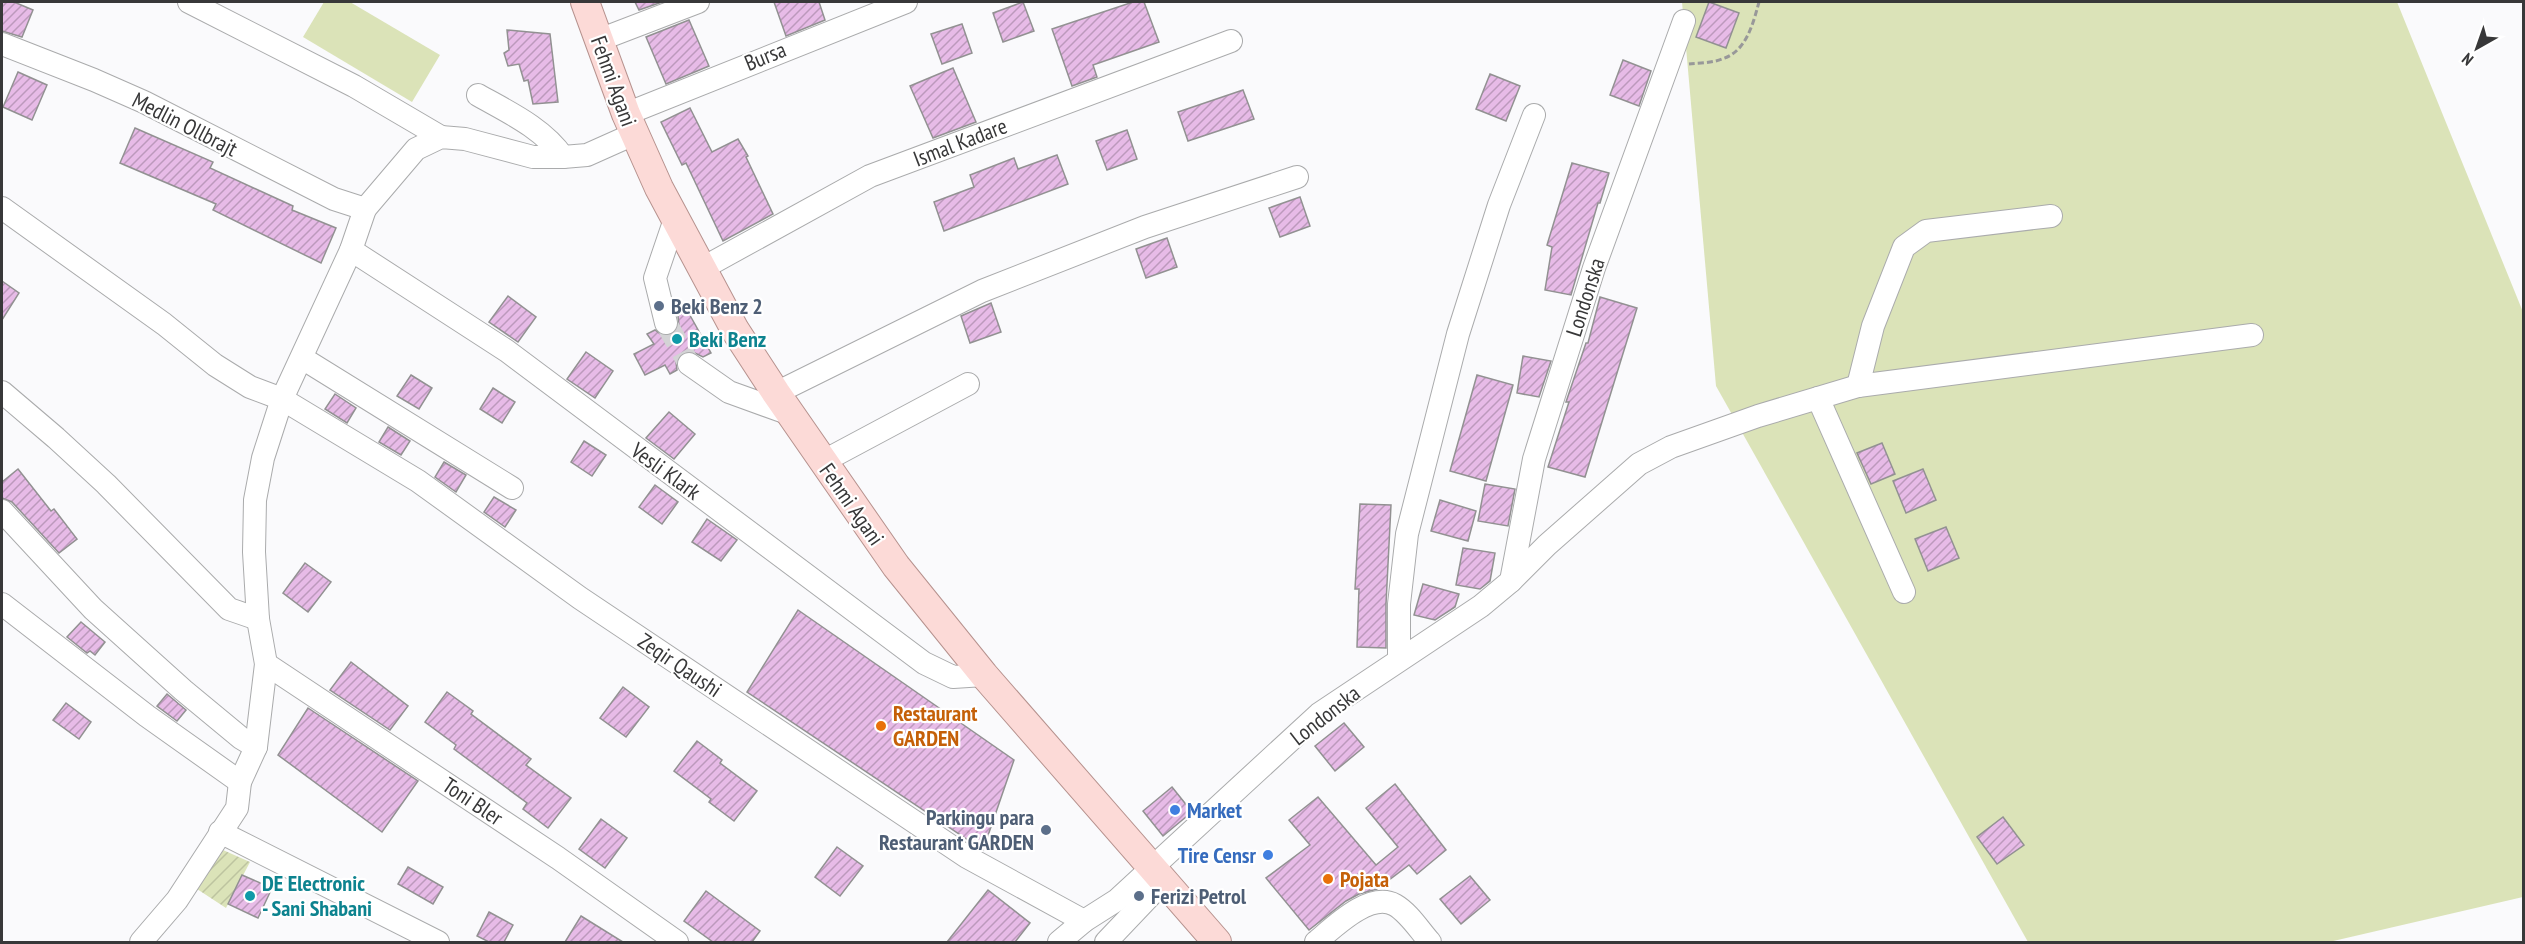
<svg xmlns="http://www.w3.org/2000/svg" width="2525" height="944" font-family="'PT Sans Narrow',sans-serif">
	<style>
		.grass { fill: #dbe3b8 }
		.garden { fill: url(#garden-furrows) }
		.building { fill: url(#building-hatch); stroke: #929192; stroke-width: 1.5 }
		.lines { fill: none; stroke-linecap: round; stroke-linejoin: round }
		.minor-tunnel { stroke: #d3d3d5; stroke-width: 22; stroke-dasharray: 22 11; stroke-linecap: butt }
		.minor-casing { stroke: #aaabac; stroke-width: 24 }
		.major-casing { stroke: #b6928e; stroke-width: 30 }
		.path { stroke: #989899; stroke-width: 3; stroke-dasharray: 6 3; stroke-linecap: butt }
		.minor { stroke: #fff; stroke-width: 22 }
		.major { stroke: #fcdad7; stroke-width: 28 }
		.service-dot { fill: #5c6f8a; stroke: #fff; stroke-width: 2 }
		.culture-dot { fill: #0f9aa8; stroke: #fff; stroke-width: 2 }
		.food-dot { fill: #e8710a; stroke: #fff; stroke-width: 2 }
		.shop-dot { fill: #3f7fe0; stroke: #fff; stroke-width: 2 }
		.labels { text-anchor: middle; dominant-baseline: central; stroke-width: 4.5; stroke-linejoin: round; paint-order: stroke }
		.street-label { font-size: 22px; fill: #383839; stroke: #fff }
		.service-label { font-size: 22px; font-weight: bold; fill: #4e5e75; stroke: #fff; text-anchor: start }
		.culture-label { font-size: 22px; font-weight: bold; fill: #0d838f; stroke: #fff; text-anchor: start }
		.food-label { font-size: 22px; font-weight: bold; fill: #c56008; stroke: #fff; text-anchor: start }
		.shop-label { font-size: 22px; font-weight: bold; fill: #366cbe; stroke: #fff; text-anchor: start }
	</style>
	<defs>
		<pattern id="garden-furrows" width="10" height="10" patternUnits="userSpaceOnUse" patternTransform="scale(1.5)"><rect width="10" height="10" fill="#dbe3b8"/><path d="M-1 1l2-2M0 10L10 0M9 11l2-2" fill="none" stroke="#bdc49f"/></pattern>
		<pattern id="building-hatch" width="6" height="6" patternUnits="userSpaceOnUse" patternTransform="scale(1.5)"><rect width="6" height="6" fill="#e7bbe7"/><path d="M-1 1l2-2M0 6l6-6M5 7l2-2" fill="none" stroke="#bc99bc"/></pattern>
	</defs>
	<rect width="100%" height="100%" fill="#fafafc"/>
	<g class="grass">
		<path d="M324,2h26l90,53 -28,47 -109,-65z"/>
		<path d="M1682,2h715l126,310v585l-194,45h-301l-312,-556z"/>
	</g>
	<path class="garden" d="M223,850l27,12 -24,46 -29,-19z"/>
	<g class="building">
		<path d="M2,2h12l19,8 -11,27 -20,-6z"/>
		<path d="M635,2h27l-23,8z"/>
		<path d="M774,2h45l6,18 -39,16z"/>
		<path d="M1023,2l11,29 -31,11 -10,-29z"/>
		<path d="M1133,2h11l15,40 -66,23 4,12 -25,9 -20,-57z"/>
		<path d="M1709,2l30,11 -13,35 -30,-11z"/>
		<path d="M689,20l20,46 -43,18 -20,-47z"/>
		<path d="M962,24l10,29 -30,11 -11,-30z"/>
		<path d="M507,30l43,4 8,68 -25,2 -5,-24 -4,1 -5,-17 -11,2 -4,-13 5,-3z"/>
		<path d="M1623,60l28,11 -12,35 -29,-11z"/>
		<path d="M953,68l23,54 -43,16 -23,-52z"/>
		<path d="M18,72l29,13 -15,35 -29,-13z"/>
		<path d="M1490,74l30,12 -14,35 -30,-12z"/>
		<path d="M1243,90l11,29 -66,22 -10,-29z"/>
		<path d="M690,108l22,44 26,-13 10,17 -2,1 27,57 -50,27 -37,-78 -4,2 -21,-43z"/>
		<path d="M135,128l78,34 -3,6 83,38 -1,4 44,18 -15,35 -108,-53 3,-6 -96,-41z"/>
		<path d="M1127,130l10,29 -30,11 -11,-29z"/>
		<path d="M1057,155l11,29 -124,47 -10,-29 40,-15 -4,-12 44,-17 4,11z"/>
		<path d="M1572,163l37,10 -9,30h-2l-27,92 -26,-5 7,-43 -5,-2z"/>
		<path d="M1300,197l10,29 -30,11 -11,-29z"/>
		<path d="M1167,238l10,29 -31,11 -10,-29z"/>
		<path d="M2,281l17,12 -17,27z"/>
		<path d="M508,296l28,21 -18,25 -29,-20z"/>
		<path d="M1600,297l37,11 -52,169 -37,-10 21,-65h-3l20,-59h2z"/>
		<path d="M991,303l10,29 -31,11 -9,-27z"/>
		<path d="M687,310l24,43 -8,4 -12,-6 -7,1 -6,4 -2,6 1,8 -7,4 -5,-9 -20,10 -11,-21 20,-10 -7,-10 8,-4 8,6 12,-3 4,-7 -1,-10z"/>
		<path d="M586,352l27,19 -18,27 -28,-19z"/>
		<path d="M1523,356l28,5 -12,36 -22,-4z"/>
		<path d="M411,375l21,13 -13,21 -22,-13z"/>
		<path d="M1477,375l36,10 -27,96 -36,-10z"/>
		<path d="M493,388l22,14 -13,21 -22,-14z"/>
		<path d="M335,394l21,14 -9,15 -22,-14z"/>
		<path d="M669,412l26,22 -21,25 -28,-21z"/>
		<path d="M388,427l22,14 -9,14 -22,-13z"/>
		<path d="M584,441l22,14 -14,21 -21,-14z"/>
		<path d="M1882,443l13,31 -24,10 -14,-31z"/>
		<path d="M444,462l22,13 -10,17 -21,-15z"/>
		<path d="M18,469l33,42 3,-2 23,30 -18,14 -47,-51 -10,-4v-16z"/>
		<path d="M1923,469l13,31 -30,13 -13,-32z"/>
		<path d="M1485,484l30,5 -7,37 -30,-5z"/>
		<path d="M655,485l23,17 -16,22 -23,-17z"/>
		<path d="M494,497l22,13 -11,17 -21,-15z"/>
		<path d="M1440,500l36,11 -8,30 -37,-10z"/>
		<path d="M1360,504l31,1 -5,99v44l-29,-1 2,-58h-4z"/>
		<path d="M707,519l30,21 -16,21 -29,-19z"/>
		<path d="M1946,527l13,31 -31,13 -13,-32z"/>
		<path d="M1463,548l32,5 -5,28 -10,8 -24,-4z"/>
		<path d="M305,563l26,19 -23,30 -25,-19z"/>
		<path d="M1423,584l36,10 -4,13 -20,13 -21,-5z"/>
		<path d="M798,610l216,150 -31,90 -236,-158z"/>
		<path d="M81,622l24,20 -10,13 -5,-4 -3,2 -20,-16z"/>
		<path d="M351,662l57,44 -18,24 -60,-40z"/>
		<path d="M623,687l26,20 -23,30 -26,-19z"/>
		<path d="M447,692l26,19 -2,3 60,45 -5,6 45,33 -23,30 -25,-19 4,-6 -73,-54 2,-4 -31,-23z"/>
		<path d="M167,694l19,16 -9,11 -20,-15z"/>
		<path d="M66,703l25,19 -12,17 -26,-19z"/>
		<path d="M308,708l110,73 -36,51 -104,-77z"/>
		<path d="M1344,723l20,24 -29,24 -20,-25z"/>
		<path d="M697,741l25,19 -2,3 37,28 -23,30 -25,-19 2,-3 -37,-28z"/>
		<path d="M1395,784l51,66 -29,24 -8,-9 -32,24 -18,5 -13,7 -37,29 -43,-52 44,-33 -21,-25 29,-23 58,68 22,-18 -32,-39z"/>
		<path d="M1172,787l20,25 -29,24 -20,-25z"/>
		<path d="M2003,817l21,28 -27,19 -20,-27z"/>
		<path d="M601,819l26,19 -22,30 -26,-19z"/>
		<path d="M837,847l26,19 -23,30 -25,-19z"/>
		<path d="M408,867l35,20 -10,17 -35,-20z"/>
		<path d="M242,875l30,13 -14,30 -30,-14z"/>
		<path d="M1470,876l20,24 -29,24 -21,-25z"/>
		<path d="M988,890l42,33 -15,19h-68z"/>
		<path d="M706,891l54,40 -8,11h-39l-29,-21z"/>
		<path d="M489,912l24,13 -9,17h-15l-12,-6z"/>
		<path d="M581,916l42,26h-58z"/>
	</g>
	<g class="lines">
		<path class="minor-tunnel" d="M666,323l23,41"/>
		<defs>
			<g id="minor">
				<path d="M189,2l165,84 87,51"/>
				<path d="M599,40l99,-38"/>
				<path d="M2,44l92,36 50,22 190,97 31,10"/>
				<path d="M478,95c30,17 65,33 85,62"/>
				<path d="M626,114l280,-112"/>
				<path d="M2,208l162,116 51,41 35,22 32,12 136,82 162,117 387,259 117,64"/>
				<path d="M351,250l156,101 417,312 29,14 31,-2"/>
				<path d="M701,269l169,-93 361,-135"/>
				<path d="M666,323l-11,-45 20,-59"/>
				<path d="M302,358l210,130"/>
				<path d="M689,364l40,28 61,22"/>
				<path d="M1858,386l15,-60 31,-79 22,-16 125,-15"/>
				<path d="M2,392l54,46 50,46 123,125 29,10"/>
				<path d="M776,393l206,-102 163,-64 152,-50"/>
				<path d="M1818,398l86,194"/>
				<path d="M822,462l146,-78"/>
				<path d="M2,511l91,98 90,81 58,48 15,9"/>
				<path d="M1511,581l36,-36 92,-81 32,-17 87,-31 100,-30 394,-51"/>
				<path d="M2,604l145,112 93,66"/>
				<path d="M1399,659v-55l8,-70 51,-200 41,-129 35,-90"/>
				<path d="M266,664l292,194 119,84"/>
				<path d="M220,832l218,110"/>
				<path d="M141,942l36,-42 60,-92 3,-26 16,-35 10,-83 -8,-45 -4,-67 1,-52 8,-42 19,-59 69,-149 14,-41 51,-60 25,-12 24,2 68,18h30l24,-2 47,-21"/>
				<path d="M1059,942l25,-21 33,-21 202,-186 162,-108 30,-25 23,-122 60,-191 90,-247"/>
				<path d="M1106,942l58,-61"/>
				<path d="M1316,942c18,-15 54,-51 79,-37 14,8 25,26 35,37"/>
			</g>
			<path id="major" d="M585,2l41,112 33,74 76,142 41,63 120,173 88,109 233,267"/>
		</defs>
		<use href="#minor" class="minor-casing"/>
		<use href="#major" class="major-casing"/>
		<path class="path" d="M1689,64c10,-1 23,-1 33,-5 24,-7 31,-35 37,-57"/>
		<use href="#minor" class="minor"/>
		<use href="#major" class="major"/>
	</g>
	<g class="service-dot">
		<circle cx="659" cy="306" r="6"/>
		<circle cx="1046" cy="830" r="6"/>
		<circle cx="1139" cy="896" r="6"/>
	</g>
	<g class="culture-dot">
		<circle cx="677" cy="339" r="6"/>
		<circle cx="250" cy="896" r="6"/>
	</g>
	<g class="food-dot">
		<circle cx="881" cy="726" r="6"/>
		<circle cx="1328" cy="879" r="6"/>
	</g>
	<g class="shop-dot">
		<circle cx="1175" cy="810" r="6"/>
		<circle cx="1268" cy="855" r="6"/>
	</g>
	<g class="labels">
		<g class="street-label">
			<text transform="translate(765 56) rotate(-22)">Bursa</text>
			<text transform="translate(614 81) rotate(70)">Fehmi Agani</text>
			<text transform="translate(185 124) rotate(27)">Medlin Ollbrajt</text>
			<text transform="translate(960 142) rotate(-21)">Ismal Kadare</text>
			<text transform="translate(1585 297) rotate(-72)">Londonska</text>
			<text transform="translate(666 471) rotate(36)">Vesli Klark</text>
			<text transform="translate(852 504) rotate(55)">Fehmi Agani</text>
			<text transform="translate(680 665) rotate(34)">Zeqir Qaushi</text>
			<text transform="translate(1325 715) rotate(-38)">Londonska</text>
			<text transform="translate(473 801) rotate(34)">Toni Bler</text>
		</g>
		<g class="service-label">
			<text x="671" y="306">Beki Benz 2</text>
			<text x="1034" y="817" text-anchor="end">Parkingu para<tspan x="1034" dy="25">Restaurant GARDEN</tspan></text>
			<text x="1151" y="896">Ferizi Petrol</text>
		</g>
		<g class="culture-label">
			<text x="689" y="339">Beki Benz</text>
			<text x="262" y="883">DE Electronic<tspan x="262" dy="25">- Sani Shabani</tspan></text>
		</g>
		<g class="food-label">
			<text x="893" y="713">Restaurant<tspan x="893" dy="25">GARDEN</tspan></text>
			<text x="1340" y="879">Pojata</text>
		</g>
		<g class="shop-label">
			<text x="1187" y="810">Market</text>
			<text x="1256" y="855" text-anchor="end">Tire Censr</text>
		</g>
	</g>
	<rect width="2525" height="944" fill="none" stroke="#383839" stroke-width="6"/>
	<g transform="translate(2477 48) rotate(220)" stroke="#ffffff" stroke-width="4.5" paint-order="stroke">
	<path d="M0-4.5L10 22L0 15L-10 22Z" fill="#383839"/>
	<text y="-9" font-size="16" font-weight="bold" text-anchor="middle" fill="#383839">N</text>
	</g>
</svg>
